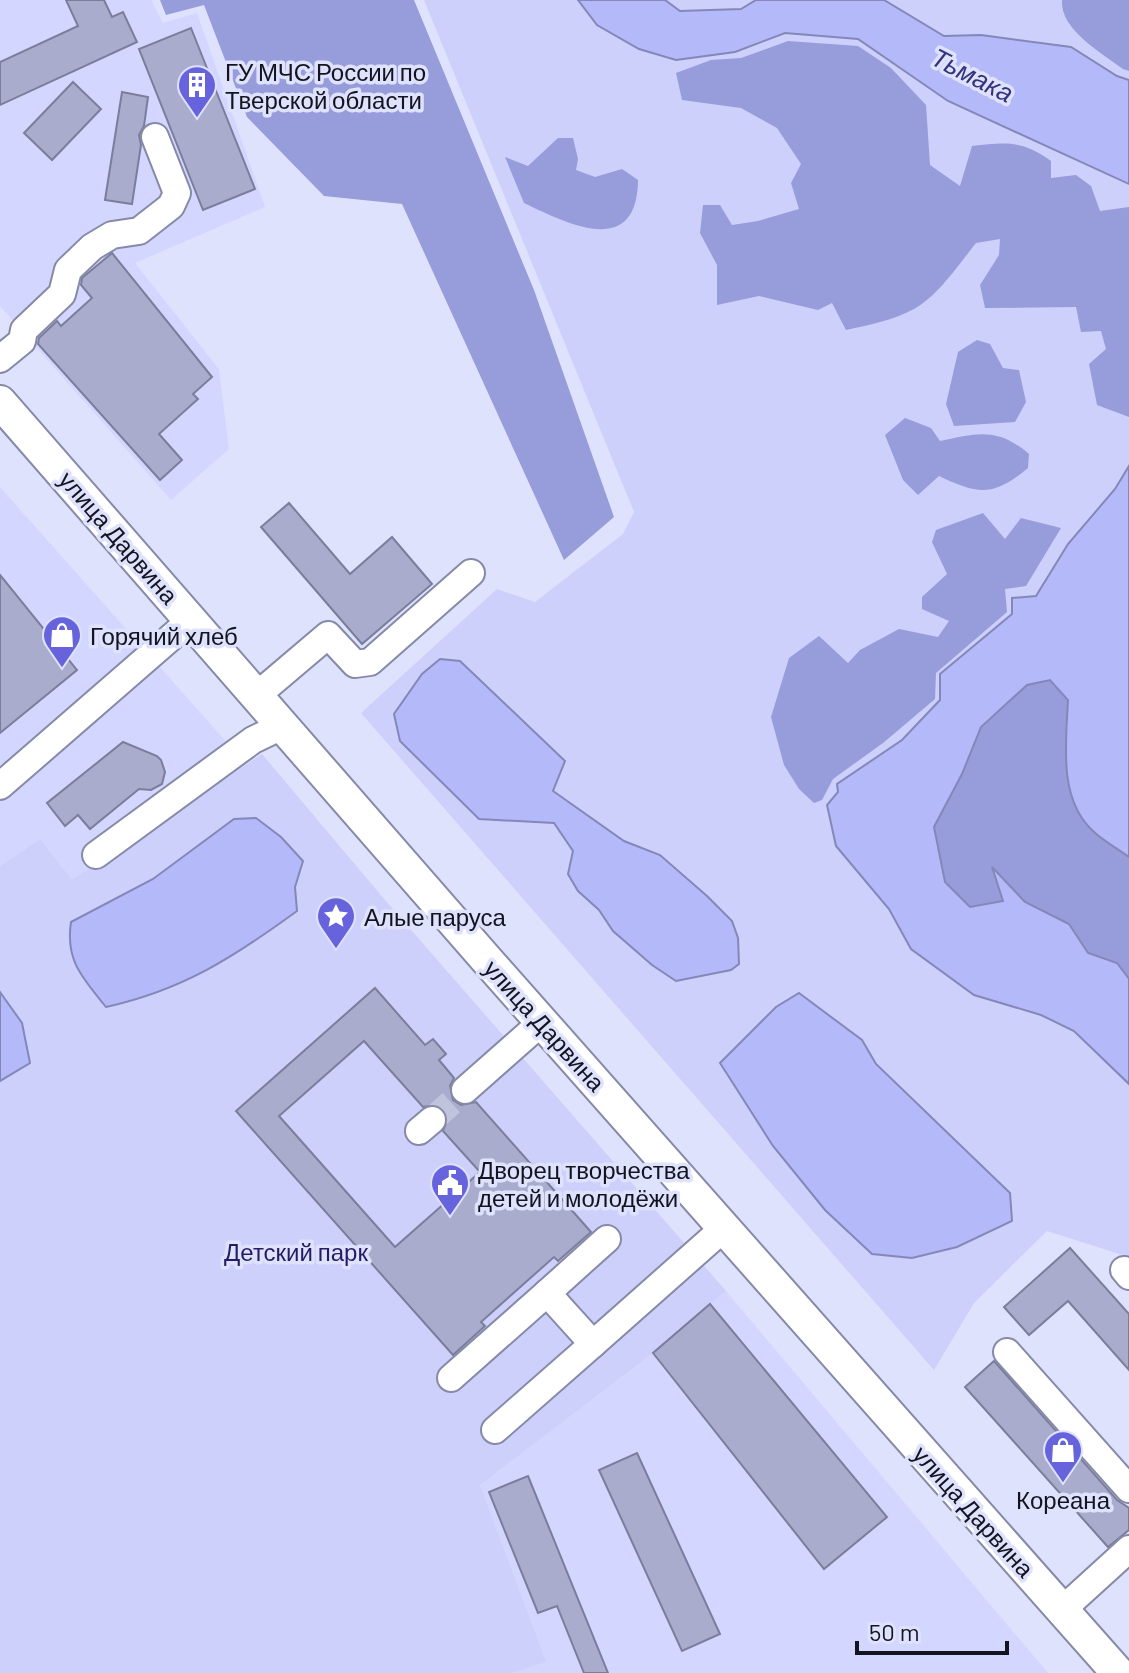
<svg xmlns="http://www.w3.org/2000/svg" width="1129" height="1673" font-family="Barlow,sans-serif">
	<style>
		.built { fill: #d3d7ff }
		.green { fill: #ccd0fa }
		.forest { fill: #979cda }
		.water { fill: #b4b9f9; stroke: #8488b8; stroke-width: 2 }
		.building { fill: #a9accc; stroke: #7b7e9b; stroke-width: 2; fill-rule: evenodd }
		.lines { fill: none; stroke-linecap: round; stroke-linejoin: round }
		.minor-tunnel { stroke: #c0c3dc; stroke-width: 26; stroke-dasharray: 26 13; stroke-linecap: butt }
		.minor-casing { stroke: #8689a7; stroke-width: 30 }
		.major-casing { stroke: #8689a7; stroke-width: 36 }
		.minor { stroke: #fff; stroke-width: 26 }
		.major { stroke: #fff; stroke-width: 32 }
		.labels { text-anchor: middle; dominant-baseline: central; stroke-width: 7; stroke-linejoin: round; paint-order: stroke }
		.poi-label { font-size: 24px; fill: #13141f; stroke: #dfe2fd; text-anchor: start }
		.street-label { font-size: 24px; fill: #13141f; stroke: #dfe2fd }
		.park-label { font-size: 24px; fill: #241c64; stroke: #dfe2fd }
		.water-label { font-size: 26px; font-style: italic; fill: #36337d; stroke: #dfe2fd }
	</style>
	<rect width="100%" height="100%" fill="#dfe2fd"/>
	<g class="built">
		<path d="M0,0h151l12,23 34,-10 68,194 -130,56 84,106 10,80 -58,51 -171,-194z"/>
		<path d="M0,487l246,277 -175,117 -31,-42 -40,27z"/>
		<path d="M726,1291l322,382h-536l33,-11 -65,-177 173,-132z"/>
	</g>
	<g class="green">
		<path d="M424,0h154l19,25 42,24 96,3 50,-19 73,6 90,62 181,83v282l-14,23 -47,55 -32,52 -95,78v26l-39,40 -64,44 -2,62 53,63 22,40 63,46 67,20 33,16 55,53v173l-82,-26 -73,72 -40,67 -573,-657 136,-124 38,13 88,-68 11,-22z"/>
		<path d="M665,0h91l-14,9 -62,2z"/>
		<path d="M885,0h244v80l-148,-45 -37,2z"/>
		<path d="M262,754l123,146 341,391 -73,62 -173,132 66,177 -34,11h-512v-807l40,-27 32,41z"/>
	</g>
	<g class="forest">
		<path d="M160,0h254l120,290 80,227 -50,43 -162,-356 -78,-8 -77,-79 -43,-112 -38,10z"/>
		<path d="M1062,0h67v71l-6,-2c-21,-16 -63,-39 -61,-69z"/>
		<path d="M788,41l70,5 33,22 35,37 4,60 30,21 12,-40c34,-4 49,-6 79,15v17l25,-3 15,11 9,25 29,-4v210l-32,-12 -8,-41 17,-15 -5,-18 -20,1 -5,-25 -91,1 -5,-23 19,-30 1,-16 -24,4c-17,21 -38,53 -62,66 -20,11 -45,16 -68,21l-14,-27 -14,7 -59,-14 -42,9v-40l-17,-32 3,-28h17l12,20 26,-4 41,-12 -8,-26 10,-19 -24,-36 -36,-20 -59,-8 -6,-27 35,-13 30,-2z"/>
		<path d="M558,138h15l5,21 -2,11 19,7 27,-8 16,11c-1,80 -72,43 -114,23l-19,-46 23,9z"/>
		<path d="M977,340l13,4 13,24 16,2 7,32 -11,20 -61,4 -8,-22 12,-52z"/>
		<path d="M905,418l26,10 9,13c38,-8 57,-14 89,13l-1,14c-35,29 -49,27 -89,8l-21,19 -15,-15 -18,-45z"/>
		<path d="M983,513l22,26 16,-21 40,10 -35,58 -21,3 2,23 -71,61 -1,26 -52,44 -50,36 -11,21 -8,3 -15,-14 -15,-24 -13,-48 18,-59 30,-22 29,27 12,-13 39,-21 39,8 11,-16 -27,-12v-12l25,-23 -15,-32 4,-12z"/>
		<path d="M1050,680l18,20c-2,43 -10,99 25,131 10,10 24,17 36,26v122l-12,-16 -29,-10 -19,-29 -44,-22 -32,-33 10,32 -33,6 -25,-25 -11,-55 28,-53 19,-47 46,-42z"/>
	</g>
	<g class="water">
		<path d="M578,0h87l15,11 61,-2 15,-9h128l60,36 37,-1 90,12 46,29 12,4v104l-181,-83 -90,-62 -73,-6 -50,19 -59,8 -37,-11 -42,-24z"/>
		<path d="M1129,466v391c-12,-9 -26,-16 -36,-26 -35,-32 -27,-88 -25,-131l-18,-20 -23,5 -46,42 -19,47 -28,53 11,55 25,25 33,-6 -11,-34 33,35 44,22 19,29 29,10 12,16v105l-55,-53 -33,-16 -67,-20 -63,-46 -22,-40 -53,-63 -9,-41 11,-13 -1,-8 65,-44 38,-40v-26l72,-60v-16l24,-2 32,-52 47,-55z"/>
		<path d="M440,659l20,2 105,100 -12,30 71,50 36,14 47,41 25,25 6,17 1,26 -8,6 -55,11 -24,-16 -39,-34 -14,-21 -21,-19 -10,-17 5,-23 -19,-28 -75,-4 -79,-78 -6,-27 28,-40z"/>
		<path d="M256,818l25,19 22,24 -8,26 2,24c-63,46 -114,79 -191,96 -23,-29 -41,-46 -35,-85l82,-43 81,-60z"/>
		<path d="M0,992l22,31 8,40 -30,18z"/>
		<path d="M799,993l63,47 14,24 134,129 2,28 -55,26 -45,11 -40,-4 -47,-44 -52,-64 -53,-83 56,-56z"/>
	</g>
	<g class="building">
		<path d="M66,0h38l8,17 11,-5 14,30 -137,63v-43l78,-36z"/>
		<path d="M191,28l64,161 -52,21 -64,-161z"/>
		<path d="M73,82l28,27 -49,51 -28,-27z"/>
		<path d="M122,92l26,5 -4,29 -5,9 2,10 -9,59 -27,-4z"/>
		<path d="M112,253l100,124 -19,17 5,5 -39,35 23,26 -22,20 -122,-136 1,-6 18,-17 4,5 31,-28 -11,-13 1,-7z"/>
		<path d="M289,503l61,71 42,-37 40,47 -70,60 -101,-117z"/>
		<path d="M0,575l77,95 -77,63z"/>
		<path d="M123,742l34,14 4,4 4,12 -3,12 -11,6 -12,-1 -49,40 -12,-14 -13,11 -18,-23z"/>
		<path d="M375,988l50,57 8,-6 13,15 -7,6 15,18 -4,8 3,14 8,5 15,-3 115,130 -33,29 -4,-4 -73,65 4,4 -32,29 -217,-244zM364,1041l59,66 14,-2 7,4 4,9 -5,13 37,41 -85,75 -116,-131z"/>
		<path d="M1070,1248l59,66v56l-61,-69 -39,34 -25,-28z"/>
		<path d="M710,1304l177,213 -63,52 -171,-216z"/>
		<path d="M994,1361l123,139 12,8v22l-21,17 -143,-160z"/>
		<path d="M637,1453l83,181 -38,17 -83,-181z"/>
		<path d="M528,1476l80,197h-24l-27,-67 -19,7 -49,-121z"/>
	</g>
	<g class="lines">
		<path class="minor-tunnel" d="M432,1120l33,-30"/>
		<defs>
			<g id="minor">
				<path d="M0,359l22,-18 2,-11 38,-36 6,-24 24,-23 20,-12 27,-4 32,-25 6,-13 -22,-56"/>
				<path d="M256,696l72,-61 27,29 15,-2 101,-89"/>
				<path d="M0,786l191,-166"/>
				<path d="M96,855l157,-115 29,-14"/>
				<path d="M465,1090l77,-68"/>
				<path d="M419,1131l13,-11"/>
				<path d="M1124,1270l5,6"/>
				<path d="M547,1293l60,-54"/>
				<path d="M1007,1352l122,137"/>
				<path d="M451,1378l96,-85 46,51 131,-116"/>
				<path d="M495,1430l98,-86"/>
				<path d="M1062,1610l67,-61"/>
			</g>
			<path id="major" d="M0,402l486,557 632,714"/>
		</defs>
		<use href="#minor" class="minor-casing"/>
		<use href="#major" class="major-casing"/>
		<use href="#minor" class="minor"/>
		<use href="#major" class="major"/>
	</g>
	<defs>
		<symbol id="building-pin" viewBox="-11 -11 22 30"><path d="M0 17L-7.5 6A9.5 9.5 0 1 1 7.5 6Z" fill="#6763dc" stroke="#dfe2fd"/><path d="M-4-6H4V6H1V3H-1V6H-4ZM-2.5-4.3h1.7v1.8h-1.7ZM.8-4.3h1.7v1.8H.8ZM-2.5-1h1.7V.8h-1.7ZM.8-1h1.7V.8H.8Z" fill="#fff"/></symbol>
		<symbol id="shop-pin" viewBox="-11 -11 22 30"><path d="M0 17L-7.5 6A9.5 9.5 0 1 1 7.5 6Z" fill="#6763dc" stroke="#dfe2fd"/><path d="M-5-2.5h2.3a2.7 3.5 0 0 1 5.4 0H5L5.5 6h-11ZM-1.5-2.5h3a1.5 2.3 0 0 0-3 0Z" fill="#fff"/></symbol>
		<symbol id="sight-pin" viewBox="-11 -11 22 30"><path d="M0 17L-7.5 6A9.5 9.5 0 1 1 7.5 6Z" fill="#6763dc" stroke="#dfe2fd"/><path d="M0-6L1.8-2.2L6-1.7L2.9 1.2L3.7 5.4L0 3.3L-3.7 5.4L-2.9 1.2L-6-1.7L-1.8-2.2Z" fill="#fff"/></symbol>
		<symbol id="civic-pin" viewBox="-11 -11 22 30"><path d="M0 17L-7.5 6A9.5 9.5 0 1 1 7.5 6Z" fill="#6763dc" stroke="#dfe2fd"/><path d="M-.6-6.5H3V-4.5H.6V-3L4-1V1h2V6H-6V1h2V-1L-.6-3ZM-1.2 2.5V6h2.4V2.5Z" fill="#fff"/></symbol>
	</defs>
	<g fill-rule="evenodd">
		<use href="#building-pin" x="175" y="63" width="44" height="60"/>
		<use href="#shop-pin" x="40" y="613" width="44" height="60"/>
		<use href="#sight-pin" x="314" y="894" width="44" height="60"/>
		<use href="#civic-pin" x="428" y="1161" width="44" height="60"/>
		<use href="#shop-pin" x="1041" y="1428" width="44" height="60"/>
	</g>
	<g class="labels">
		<g class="poi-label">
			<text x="225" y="71">ГУ МЧС России по<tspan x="225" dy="28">Тверской области</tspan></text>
			<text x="90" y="635">Горячий хлеб</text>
			<text x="364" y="916">Алые паруса</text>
			<text x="478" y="1169">Дворец творчества<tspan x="478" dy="28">детей и молодёжи</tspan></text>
			<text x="1063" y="1499" text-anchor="middle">Кореана</text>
		</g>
		<g class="street-label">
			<text transform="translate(119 537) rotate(49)">улица Дарвина</text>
			<text transform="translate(545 1025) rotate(48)">улица Дарвина</text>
			<text transform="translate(974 1511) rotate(48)">улица Дарвина</text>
		</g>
		<g class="park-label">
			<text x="296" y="1251">Детский парк</text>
		</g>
		<g class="water-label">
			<text transform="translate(973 74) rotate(27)">Тьмака</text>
		</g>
	</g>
	<path d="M857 1641v12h150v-12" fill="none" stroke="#13141f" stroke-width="4"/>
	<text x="869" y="1641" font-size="24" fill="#13141f" stroke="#dfe2fd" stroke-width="6" paint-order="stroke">50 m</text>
</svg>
